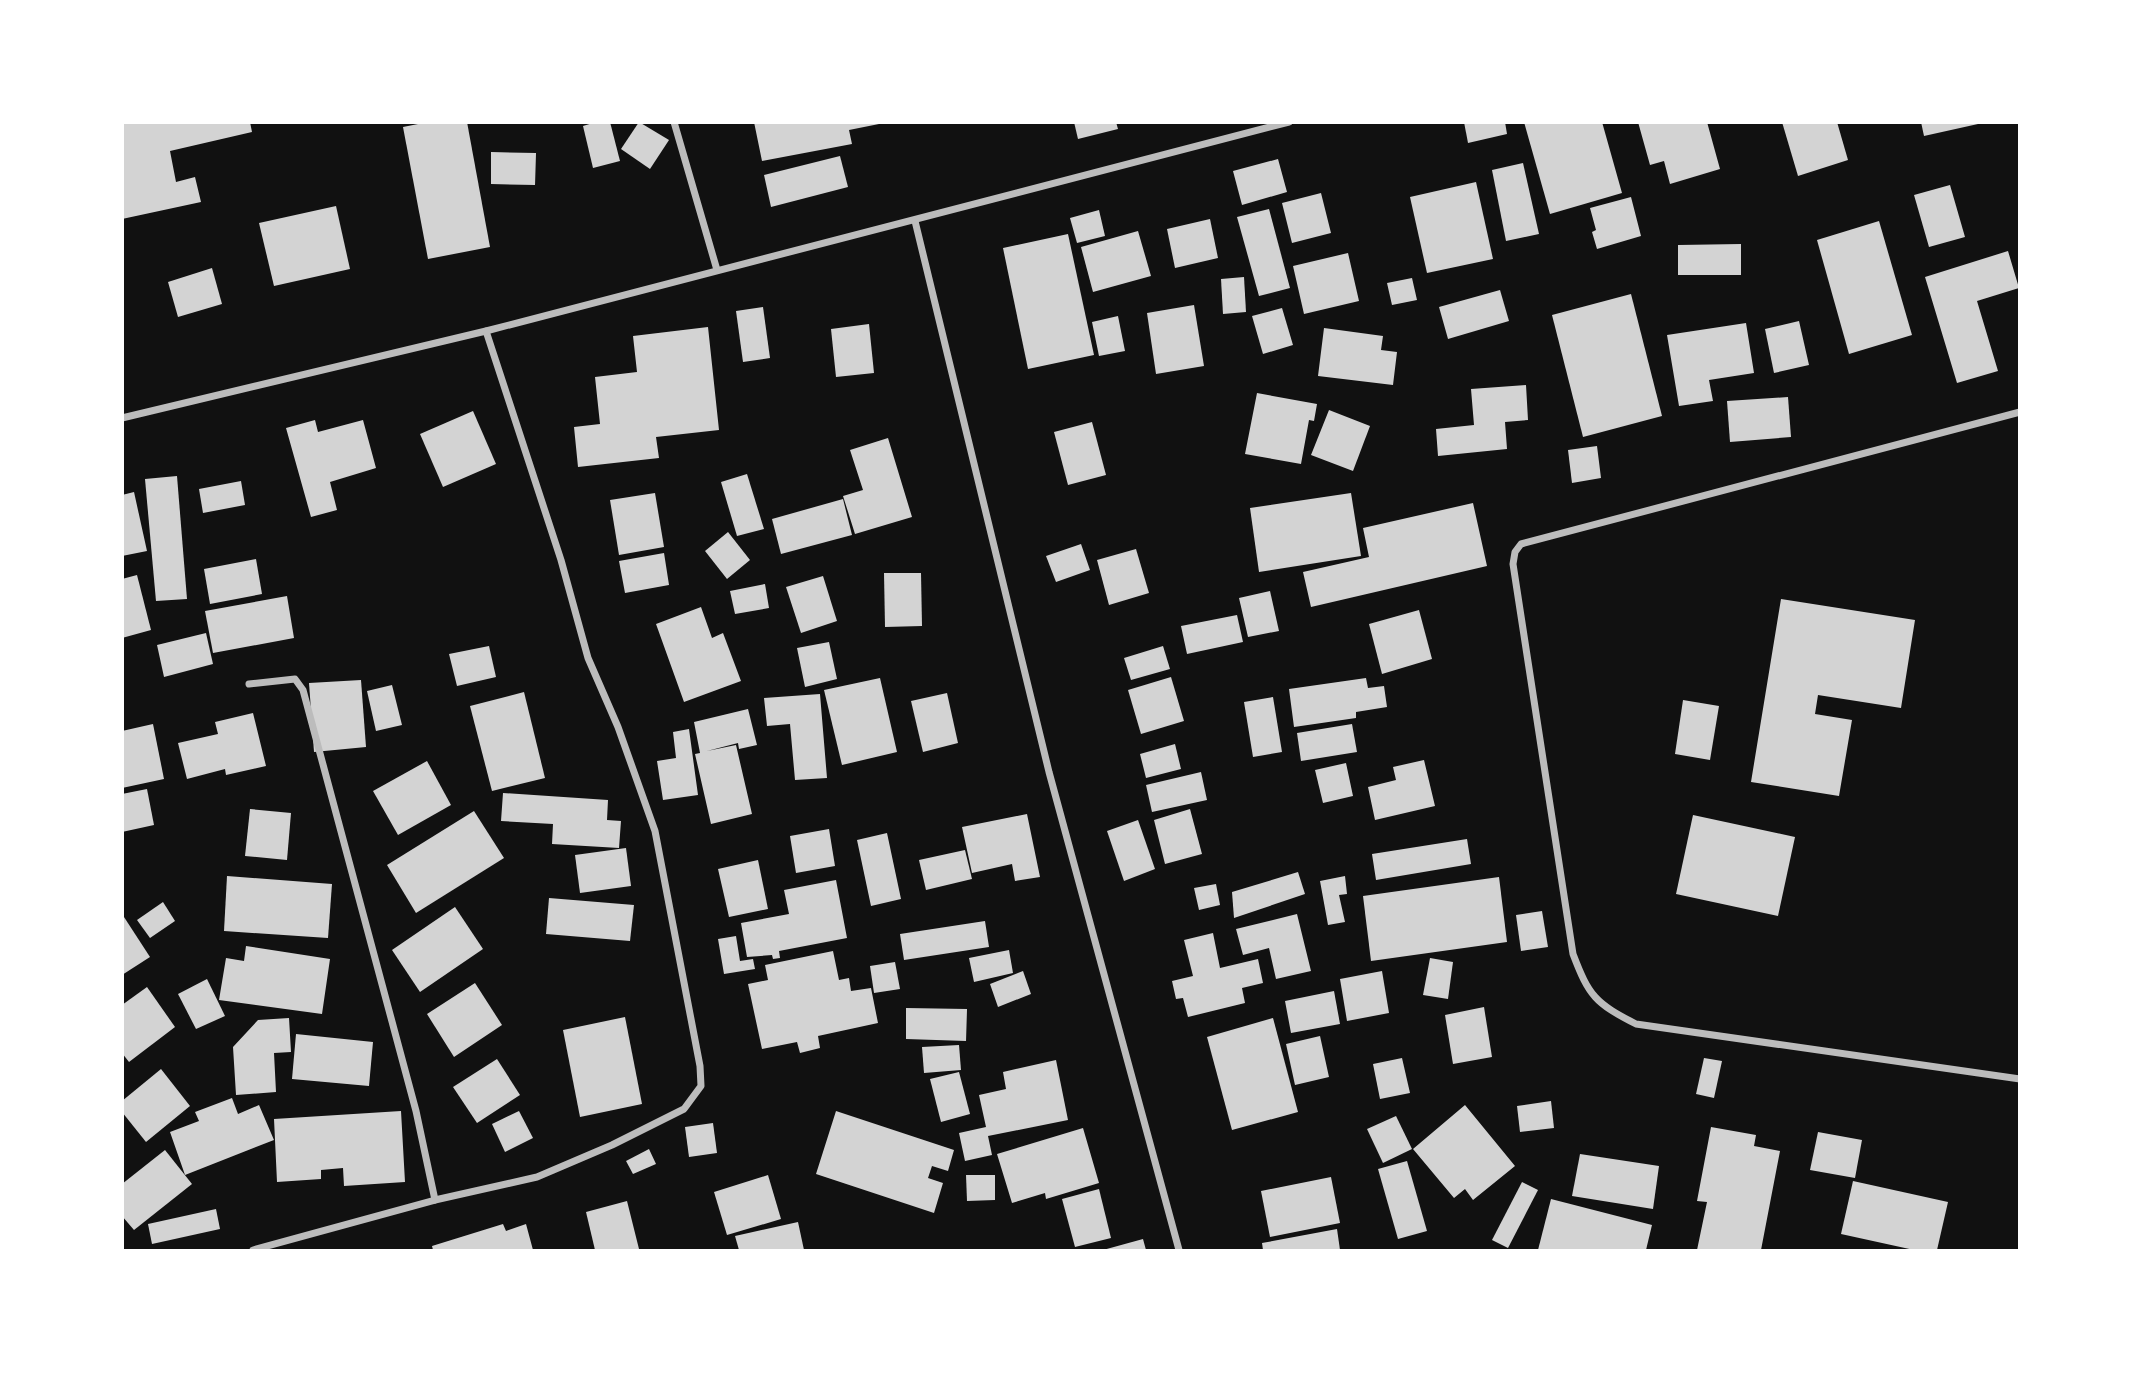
<svg xmlns="http://www.w3.org/2000/svg" width="2142" height="1373" font-family="'Fira Sans Condensed',sans-serif">
	<style>
		.building { fill: #d3d3d3 }
		.lines { fill: none; stroke-linecap: round; stroke-linejoin: round }
		.minor { stroke: #bcbcbc; stroke-width: 7 }
	</style>
	<rect width="100%" height="100%" fill="#111"/>
	<g class="building">
		<path d="M122,122h128l2,10 -82,19 6,31 19,-5 6,25 -79,17z"/>
		<path d="M428,122h39l23,125 -62,12 -25,-132z"/>
		<path d="M596,122h14l10,39 -27,7 -10,-42z"/>
		<path d="M639,122l30,18 -19,29 -29,-20z"/>
		<path d="M754,122h125v2l-30,6 3,14 -90,17z"/>
		<path d="M1074,122h42l2,7 -40,10z"/>
		<path d="M1464,122h41l2,12 -39,9z"/>
		<path d="M1524,122h78l20,71 -72,21z"/>
		<path d="M1638,122h69l13,47 -50,15 -6,-23 -14,4z"/>
		<path d="M1782,122h55l11,38 -50,16z"/>
		<path d="M1921,122h57v2l-54,12z"/>
		<path d="M491,152l45,1 -1,32 -44,-1z"/>
		<path d="M840,156l8,31 -77,20 -7,-32z"/>
		<path d="M1278,159l9,33 -45,13 -9,-34z"/>
		<path d="M1523,163l16,71 -33,7 -14,-71z"/>
		<path d="M1476,182l17,77 -66,14 -17,-76z"/>
		<path d="M1950,185l15,52 -36,10 -15,-52z"/>
		<path d="M1321,193l10,40 -39,10 -10,-40z"/>
		<path d="M1631,197l10,39 -44,13 -5,-17 4,-2 -6,-22z"/>
		<path d="M336,206l14,63 -76,17 -15,-63z"/>
		<path d="M1269,209l21,79 -31,8 -22,-79z"/>
		<path d="M1099,210l6,26 -28,7 -7,-25z"/>
		<path d="M1210,219l8,39 -43,10 -8,-39z"/>
		<path d="M1879,221l33,114 -63,19 -32,-114z"/>
		<path d="M1138,231l13,45 -58,16 -12,-45z"/>
		<path d="M1068,234l26,121 -66,14 -25,-121z"/>
		<path d="M1741,244v31h-63v-30z"/>
		<path d="M2008,251l11,37 -42,13 21,70 -41,12 -32,-106z"/>
		<path d="M1348,253l11,48 -55,13 -11,-48z"/>
		<path d="M212,268l10,36 -44,13 -10,-35z"/>
		<path d="M1244,277l2,35 -23,2 -2,-35z"/>
		<path d="M1412,278l5,22 -25,5 -5,-22z"/>
		<path d="M1500,290l9,31 -61,18 -9,-32z"/>
		<path d="M1631,294l31,122 -79,21 -31,-122z"/>
		<path d="M1194,305l10,61 -48,8 -9,-61z"/>
		<path d="M763,307l7,51 -27,4 -7,-51z"/>
		<path d="M1282,308l11,37 -30,9 -11,-38z"/>
		<path d="M1118,316l7,35 -26,5 -7,-34z"/>
		<path d="M1799,321l10,44 -35,8 -9,-44z"/>
		<path d="M1746,323l8,50 -45,7 4,21 -34,5 -12,-71z"/>
		<path d="M869,324l5,49 -38,4 -5,-48z"/>
		<path d="M708,327l11,103 -63,7 3,21 -81,9 -4,-40 26,-3 -5,-47 42,-5 -4,-36z"/>
		<path d="M1324,328l59,8 -2,14 16,2 -4,33 -75,-9z"/>
		<path d="M1526,385l2,35 -23,2 2,27 -69,7 -2,-27 38,-4 -3,-36z"/>
		<path d="M1257,393l60,11 -3,17 -5,-1 -8,44 -56,-10z"/>
		<path d="M1788,397l3,40 -61,5 -3,-41z"/>
		<path d="M1329,410l41,16 -17,45 -42,-16z"/>
		<path d="M473,411l23,53 -53,23 -23,-53z"/>
		<path d="M315,420l3,12 45,-12 13,48 -46,14 7,28 -26,7 -25,-89z"/>
		<path d="M1092,422l14,53 -38,10 -14,-53z"/>
		<path d="M888,438l24,79 -57,17 -12,-38 20,-6 -13,-40z"/>
		<path d="M1597,446l4,32 -29,5 -4,-33z"/>
		<path d="M747,474l17,55 -27,7 -16,-54z"/>
		<path d="M177,476l10,123 -31,2 -11,-122z"/>
		<path d="M241,481l4,24 -42,8 -4,-24z"/>
		<path d="M134,492l13,59 -25,5v-61z"/>
		<path d="M655,493l9,54 -45,8 -9,-55z"/>
		<path d="M1351,493l10,63 -102,16 -9,-64z"/>
		<path d="M843,499l9,36 -71,19 -9,-35z"/>
		<path d="M1473,503l14,63 -176,41 -8,-35 66,-15 -6,-29z"/>
		<path d="M728,532l22,28 -23,19 -22,-28z"/>
		<path d="M1081,544l9,26 -34,12 -10,-26z"/>
		<path d="M1136,549l13,44 -40,12 -12,-45z"/>
		<path d="M664,553l5,32 -44,8 -6,-32z"/>
		<path d="M256,559l6,35 -52,10 -6,-35z"/>
		<path d="M884,573h37l1,53 -37,1z"/>
		<path d="M137,575l14,55 -29,8v-59z"/>
		<path d="M823,576l14,45 -36,12 -15,-46z"/>
		<path d="M765,584l4,24 -34,6 -5,-23z"/>
		<path d="M1270,591l9,40 -31,6 -9,-39z"/>
		<path d="M287,596l7,42 -81,15 -8,-42z"/>
		<path d="M1781,599l134,21 -14,88 -83,-13 -3,19 37,6 -13,76 -88,-14z"/>
		<path d="M701,607l11,31 11,-5 18,48 -57,21 -28,-78z"/>
		<path d="M1419,610l13,49 -50,15 -13,-50z"/>
		<path d="M1237,615l6,27 -56,12 -6,-28z"/>
		<path d="M206,633l7,31 -49,13 -7,-32z"/>
		<path d="M829,642l8,37 -32,8 -8,-39z"/>
		<path d="M489,646l7,31 -39,9 -8,-32z"/>
		<path d="M1163,646l7,23 -39,11 -7,-22z"/>
		<path d="M1171,677l13,44 -43,13 -13,-44z"/>
		<path d="M880,678l17,74 -55,13 -18,-75z"/>
		<path d="M1366,678l2,10 16,-2 3,21 -31,5v6l-62,9 -5,-38z"/>
		<path d="M361,680l5,67 -52,5 -5,-69z"/>
		<path d="M392,685l10,40 -26,6 -9,-40z"/>
		<path d="M524,692l21,86 -53,13 -22,-85z"/>
		<path d="M947,693l11,50 -35,9 -12,-51z"/>
		<path d="M820,694l7,84 -32,2 -5,-56 -23,2 -3,-28z"/>
		<path d="M1273,697l9,55 -29,5 -9,-55z"/>
		<path d="M1683,700l36,6 -9,54 -35,-6z"/>
		<path d="M748,709l9,36 -18,4 -1,-6 -31,8 29,-6 16,69 -41,10 -16,-70 5,-1 -6,-31z"/>
		<path d="M253,713l13,53 -40,9 -1,-6 -38,10 -9,-36 40,-9 -3,-12z"/>
		<path d="M153,724l11,55 -42,9v-57z"/>
		<path d="M1352,724l5,28 -56,9 -4,-28z"/>
		<path d="M689,729l9,66 -35,5 -6,-39 19,-3 -3,-26z"/>
		<path d="M1175,744l6,25 -35,9 -6,-24z"/>
		<path d="M1424,760l11,46 -60,14 -7,-33 28,-7 -3,-13z"/>
		<path d="M427,761l24,44 -53,30 -25,-44z"/>
		<path d="M1346,763l7,33 -30,7 -8,-33z"/>
		<path d="M1201,772l6,28 -55,12 -6,-27z"/>
		<path d="M147,789l7,36 -32,7v-38z"/>
		<path d="M503,793l105,7 -1,20 14,1 -2,27 -67,-4 1,-20 -52,-3z"/>
		<path d="M250,809l41,4 -4,47 -42,-4z"/>
		<path d="M1190,809l12,45 -37,10 -11,-44z"/>
		<path d="M474,811l30,47 -88,55 -29,-48z"/>
		<path d="M1027,814l13,63 -25,4 -3,-17 -40,9 -10,-46z"/>
		<path d="M1693,815l102,22 -17,79 -102,-22z"/>
		<path d="M1138,820l17,49 -31,12 -17,-50z"/>
		<path d="M829,829l6,37 -39,7 -6,-37z"/>
		<path d="M887,833l14,66 -30,7 -14,-66z"/>
		<path d="M1467,839l4,25 -95,16 -4,-26z"/>
		<path d="M626,848l5,38 -51,7 -5,-38z"/>
		<path d="M965,850l7,29 -46,11 -7,-30z"/>
		<path d="M758,860l10,49 -39,8 -11,-48z"/>
		<path d="M1298,872l7,22 -71,24 -2,-26z"/>
		<path d="M227,876l105,8 -4,54 -104,-7z"/>
		<path d="M1345,876l2,18 -8,1 6,27 -17,3 -8,-44z"/>
		<path d="M1499,877l8,65 -136,19 -8,-65z"/>
		<path d="M836,880l11,58 -68,13 1,7 -7,1 -1,-4 -25,2 -6,-34 48,-9 -5,-24z"/>
		<path d="M1216,884l4,21 -21,5 -5,-22z"/>
		<path d="M549,898l85,7 -4,36 -84,-7z"/>
		<path d="M163,902l12,19 -25,17 -13,-18z"/>
		<path d="M455,907l28,42 -63,43 -28,-42z"/>
		<path d="M1542,911l6,36 -27,4 -5,-36z"/>
		<path d="M1297,914l14,57 -35,8 -7,-31 -26,7 -7,-26z"/>
		<path d="M124,917l26,40 -28,18v-56z"/>
		<path d="M985,921l4,26 -85,13 -4,-26z"/>
		<path d="M1213,933l7,35 38,-9 5,24 -21,5 3,15 -57,14 -5,-19 -7,1 -4,-18 21,-5 -9,-36z"/>
		<path d="M736,936l4,25 13,-2 2,10 -31,5 -6,-35z"/>
		<path d="M246,946l84,13 -8,55 -103,-14 7,-42 18,3z"/>
		<path d="M1009,950l4,23 -39,9 -5,-24z"/>
		<path d="M833,951l6,29 10,-2 2,13 20,-3 7,35 -60,13 2,12 -20,5 -3,-11 -35,7 -14,-65 20,-4 -3,-15z"/>
		<path d="M1430,958l23,4 -5,37 -25,-4z"/>
		<path d="M895,962l5,27 -26,4 -4,-27z"/>
		<path d="M1023,971l8,23 -33,13 -8,-23z"/>
		<path d="M1382,971l7,42 -42,8 -7,-42z"/>
		<path d="M207,979l18,37 -29,13 -18,-35z"/>
		<path d="M475,983l27,42 -48,32 -27,-43z"/>
		<path d="M147,987l28,40 -46,35 -7,-9v-48z"/>
		<path d="M1334,991l6,33 -49,9 -6,-32z"/>
		<path d="M1484,1007l8,50 -39,7 -8,-49z"/>
		<path d="M906,1008l61,1 -1,32 -60,-2z"/>
		<path d="M625,1017l17,87 -62,13 -17,-87z"/>
		<path d="M289,1018l2,34 -17,1 2,39 -40,3 -3,-48 25,-27z"/>
		<path d="M1273,1018l25,94 -66,18 -25,-93z"/>
		<path d="M296,1034l77,8 -4,44 -77,-7z"/>
		<path d="M1320,1036l9,41 -34,8 -9,-41z"/>
		<path d="M959,1045l2,25 -37,3 -2,-26z"/>
		<path d="M1402,1058l8,35 -30,6 -7,-35z"/>
		<path d="M1704,1058l18,3 -8,37 -18,-4z"/>
		<path d="M497,1059l23,36 -43,28 -24,-36z"/>
		<path d="M1056,1060l12,60 -80,16 4,19 -27,6 -6,-28 27,-6 -7,-32 27,-6 -3,-17z"/>
		<path d="M161,1069l29,37 -44,36 -24,-30v-11z"/>
		<path d="M959,1072l11,42 -29,8 -11,-43z"/>
		<path d="M232,1098l6,16 21,-9 15,35 -89,35 -15,-43 29,-11 -4,-9z"/>
		<path d="M1551,1101l3,27 -34,4 -3,-26z"/>
		<path d="M1465,1105l50,61 -42,34 -8,-11 -11,9 -41,-49z"/>
		<path d="M401,1111l4,71 -61,4 -1,-18 -22,2v9l-44,3 -3,-63z"/>
		<path d="M519,1111l14,27 -28,14 -13,-28z"/>
		<path d="M836,1111l118,39 -6,21 -16,-5 -4,12 15,5 -9,30 -118,-39z"/>
		<path d="M1396,1116l16,33 -29,14 -16,-34z"/>
		<path d="M713,1123l4,30 -28,4 -4,-30z"/>
		<path d="M1711,1127l45,8 -2,11 26,5 -19,99h-64l10,-48 -10,-1z"/>
		<path d="M1083,1128l16,55 -53,16 -1,-6 -33,10 -15,-49z"/>
		<path d="M1818,1132l44,8 -7,38 -45,-8z"/>
		<path d="M649,1149l7,15 -23,10 -7,-13z"/>
		<path d="M165,1150l27,34 -58,46 -12,-14v-32z"/>
		<path d="M1580,1154l79,12 -6,43 -81,-13z"/>
		<path d="M1407,1161l20,70 -29,8 -20,-70z"/>
		<path d="M768,1175l13,44 -54,16 -13,-43z"/>
		<path d="M966,1175h29v25l-28,1z"/>
		<path d="M1331,1177l9,46 -70,14 -9,-46z"/>
		<path d="M1853,1181l95,21 -11,48h-23l-73,-16z"/>
		<path d="M1522,1182l16,8 -30,58 -16,-8z"/>
		<path d="M1099,1189l12,49 -36,9 -13,-48z"/>
		<path d="M1551,1199l101,26 -6,25h-108z"/>
		<path d="M627,1201l12,48 -44,1 -9,-38z"/>
		<path d="M216,1209l4,20 -68,15 -4,-20z"/>
		<path d="M798,1222l6,28h-65l-4,-14z"/>
		<path d="M503,1224l3,7 20,-7 7,26h-100l-1,-4z"/>
		<path d="M1337,1229l3,21h-77l-1,-7z"/>
		<path d="M1143,1239l3,11h-43z"/>
	</g>
	<g class="lines">
		<g class="minor">
			<path d="M674,122l43,148"/>
			<path d="M915,221l134,551 130,478"/>
			<path d="M2020,412l-499,132 -6,8 -2,12 60,390c16,42 22,49 63,70l384,55"/>
			<path d="M122,418l364,-87 803,-209"/>
			<path d="M249,684l46,-5 8,11 113,421 19,89"/>
			<path d="M253,1250l182,-50 102,-23 75,-32 72,-36 17,-23 -1,-20 -45,-235 -37,-104 -30,-69 -27,-98 -75,-229"/>
		</g>
	</g>
	<rect width="2142" height="1373" fill="none" stroke="#ffffff" stroke-width="248"/>
</svg>
